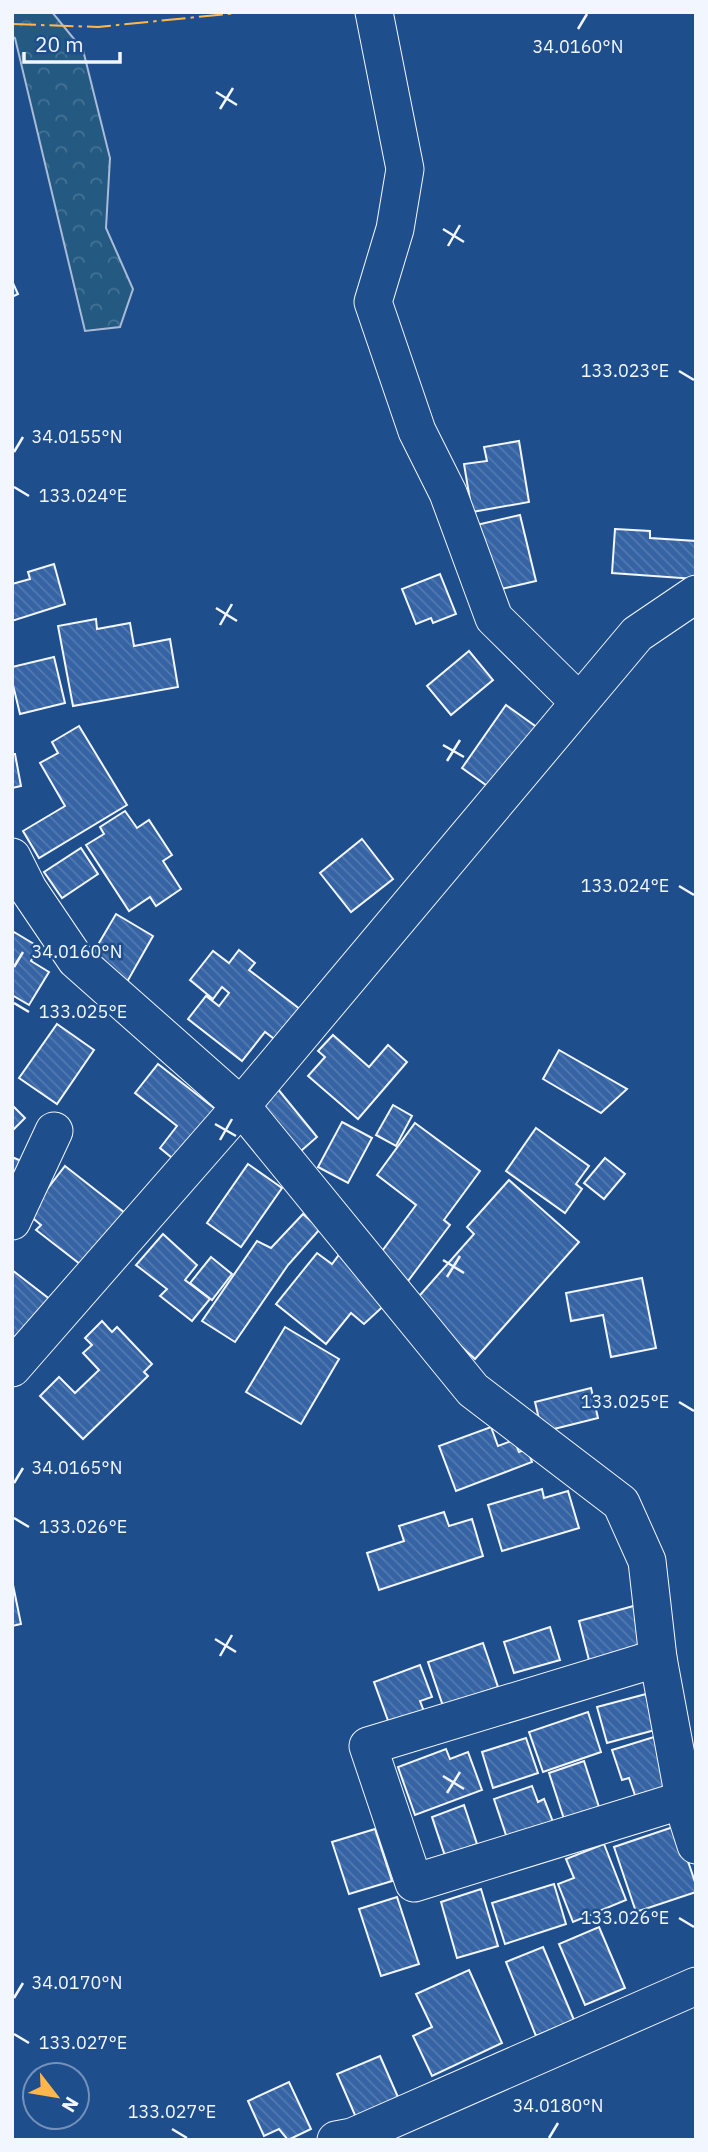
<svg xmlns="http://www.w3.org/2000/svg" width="708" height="2152" font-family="'IBM Plex Sans',sans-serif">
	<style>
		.forest { fill: url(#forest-crowns); stroke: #a8bbd7; stroke-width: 2 }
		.building { fill: url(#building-back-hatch); stroke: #f2f6ff; stroke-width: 2 }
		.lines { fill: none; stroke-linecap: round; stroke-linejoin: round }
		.minor-casing { stroke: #f2f6ff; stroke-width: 39 }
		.minor { stroke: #1f4e8c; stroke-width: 37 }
		.power { stroke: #ffb74d; stroke-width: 2; stroke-dasharray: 24 5 3.5 5; stroke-linecap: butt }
		.ticks { fill: none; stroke: #f2f6ff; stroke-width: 2.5 }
		.ticks-label { font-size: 18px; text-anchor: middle; fill: #f2f6ff; stroke: #1f4e8c; stroke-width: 5; stroke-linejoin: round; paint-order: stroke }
	</style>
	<defs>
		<pattern id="forest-crowns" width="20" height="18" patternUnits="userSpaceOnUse" patternTransform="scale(1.75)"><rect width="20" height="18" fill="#245a82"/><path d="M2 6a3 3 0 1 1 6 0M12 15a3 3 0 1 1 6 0" fill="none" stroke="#447295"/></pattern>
		<pattern id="building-back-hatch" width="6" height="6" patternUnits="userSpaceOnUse" patternTransform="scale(1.75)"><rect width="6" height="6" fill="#3563a3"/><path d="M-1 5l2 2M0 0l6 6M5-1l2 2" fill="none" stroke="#537ab1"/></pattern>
	</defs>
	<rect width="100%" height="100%" fill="#1f4e8c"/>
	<path class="forest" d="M12,12h40l31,38 27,108 -4,70 27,61 -13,38 -35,4 -70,-293 -3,-2z"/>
	<g class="building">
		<path d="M12,281l6,13 -6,3z"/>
		<path d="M519,441l10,61 -57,10 -8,-48 23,-3 -3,-14z"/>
		<path d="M520,515l16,66 -48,11 -16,-66z"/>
		<path d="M615,529l35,2v7l46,3 -1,38 -83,-6z"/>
		<path d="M54,564l11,40 -53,17v-37l18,-5 -2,-7z"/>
		<path d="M440,574l16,40 -23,9 -2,-5 -15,6 -14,-35z"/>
		<path d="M96,619l1,10 33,-6 4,23 36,-7 8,48 -105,19 -15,-80z"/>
		<path d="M469,651l24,29 -42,35 -24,-29z"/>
		<path d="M54,657l11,46 -45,11 -8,-33v-14z"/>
		<path d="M506,705l32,23 -45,62 -31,-22z"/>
		<path d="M79,726l48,79 -88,53 -16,-27 42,-25 -25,-43 18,-10 -6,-11z"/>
		<path d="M12,754h3l6,32 -9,2z"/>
		<path d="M125,811l12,17 12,-8 23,35 -9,6 18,28 -25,17 -6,-9 -21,14 -43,-66 18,-11 -4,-7z"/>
		<path d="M362,839l31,40 -42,33 -31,-39z"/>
		<path d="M81,848l17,26 -36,24 -18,-26z"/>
		<path d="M116,914l37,22 -26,46 -38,-22z"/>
		<path d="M14,932l25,15 -8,14 18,11 -20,33 -17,-10v-60z"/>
		<path d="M239,950l16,13 -6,7 52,40 -24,31 -12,-9 -23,29 -54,-42 18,-23 13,10 10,-13 -7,-6 -9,12 -23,-19 23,-29 16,12z"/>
		<path d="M57,1024l37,26 -37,54 -38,-26z"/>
		<path d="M333,1035l36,32 19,-22 19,17 -49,57 -50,-43 17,-19 -7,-6z"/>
		<path d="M559,1050l68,39 -26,24 -58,-34z"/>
		<path d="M158,1064l65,51 -41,51 -22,-18 17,-22 -42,-33z"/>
		<path d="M277,1088l40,49 -23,20 -40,-50z"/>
		<path d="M12,1105l13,13 -13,13z"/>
		<path d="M393,1105l19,11 -16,30 -20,-11z"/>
		<path d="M342,1122l30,16 -24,45 -30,-16z"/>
		<path d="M415,1123l65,48 -36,49 6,5 -45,60 -31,-23 42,-57 -39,-30z"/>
		<path d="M536,1128l53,38 -13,18 6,5 -17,24 -59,-42z"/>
		<path d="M12,1157l14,6 -14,30z"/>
		<path d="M605,1158l20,16 -21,25 -20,-16z"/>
		<path d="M248,1164l34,24 -41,59 -34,-24z"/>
		<path d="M65,1166l65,51 -41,54 -53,-41 5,-5 -13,-11z"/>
		<path d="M509,1180l70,62 -104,117 -62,-56 61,-69 -7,-7z"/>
		<path d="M303,1214l17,15 -32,36 -53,77 -33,-21 55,-80 14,7z"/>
		<path d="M163,1234l34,31 -12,15 25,19 -18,22 -32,-25 7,-7 -31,-24z"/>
		<path d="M341,1252l49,48 -26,24 -13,-11 -25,31 -50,-40 41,-51 15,11z"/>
		<path d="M211,1257l21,17 -20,26 -22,-17z"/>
		<path d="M12,1270l44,34 -31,41 -13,-10z"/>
		<path d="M642,1278l14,70 -45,9 -8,-42 -32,6 -5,-28z"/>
		<path d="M102,1321l10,11 5,-5 35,37 -8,8 4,4 -65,63 -43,-43 19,-19 16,16 24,-23 -16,-17 9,-8 -7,-7z"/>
		<path d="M285,1327l54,32 -38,65 -55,-32z"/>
		<path d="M591,1388l7,30 -56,14 -7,-30z"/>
		<path d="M491,1427l7,19 16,-6 5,12 8,-3 5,13 -76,29 -17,-45z"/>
		<path d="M542,1489l2,9 24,-7 11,37 -77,23 -14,-46z"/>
		<path d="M444,1512l5,14 23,-7 11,37 -104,34 -12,-37 37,-12 -5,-15z"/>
		<path d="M12,1580l9,44 -9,2z"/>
		<path d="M637,1605l12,43 -59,16 -11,-43z"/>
		<path d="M550,1627l10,33 -46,13 -10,-31z"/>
		<path d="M483,1643l15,44 -55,19 -15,-44z"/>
		<path d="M420,1665l12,32 -12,4 5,13 -35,12 -16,-44z"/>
		<path d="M646,1694l9,36 -48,13 -10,-36z"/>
		<path d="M588,1712l13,40 -58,20 -14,-40z"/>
		<path d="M654,1737l16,53 -33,11 -8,-23 -7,2 -10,-30z"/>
		<path d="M526,1738l12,35 -45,15 -11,-36z"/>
		<path d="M446,1749l4,10 18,-7 14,38 -67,25 -17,-48z"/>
		<path d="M584,1761l16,49 -35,12 -16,-49z"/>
		<path d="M532,1786l6,16 6,-3 9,23 -46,16 -13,-39z"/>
		<path d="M464,1805l13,39 -32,12 -13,-39z"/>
		<path d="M676,1826l20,59v7l-60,20 -22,-65z"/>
		<path d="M375,1829l17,52 -43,13 -17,-52z"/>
		<path d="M604,1844l22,56 -53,22 -15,-38 16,-6 -8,-19z"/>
		<path d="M554,1884l12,40 -61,20 -13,-41z"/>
		<path d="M481,1889l17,57 -41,12 -16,-56z"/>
		<path d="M397,1897l22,67 -38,12 -22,-67z"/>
		<path d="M599,1927l26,61 -40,17 -26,-61z"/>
		<path d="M543,1947l31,73 -38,16 -30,-74z"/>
		<path d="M469,1970l33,73 -70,33 -19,-40 19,-9 -16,-33z"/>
		<path d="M380,2056l21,48 -43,18 -21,-48z"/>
		<path d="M289,2082l22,47 -23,11 -9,-11 -15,7 -16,-35z"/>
	</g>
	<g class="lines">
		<defs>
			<g id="minor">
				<path d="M374,12l31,157 -10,60 -22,73 44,129 31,62 46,125 85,84"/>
				<path d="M12,857l16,32 48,71 165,146 232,284 148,113 26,58 11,97 30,162 8,25"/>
				<path d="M12,1221l42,-90"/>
				<path d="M12,1368l229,-262 396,-472 59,-40"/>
				<path d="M658,1658l-290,88 46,137 272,-84"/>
				<path d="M336,2140l16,-3 344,-151"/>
			</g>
		</defs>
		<use href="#minor" class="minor-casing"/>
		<use href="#minor" class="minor"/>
		<path class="power" d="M12,24l86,3 149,-15"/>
	</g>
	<path class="ticks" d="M578,29l9,-15M216,92l21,13M220,109l13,-21M443,229l21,13M448,246l12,-21M679,371l15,9M14,452l9,-15M14,487l15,9M216,608l21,13M220,625l12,-21M443,745l21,12M447,761l13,-21M679,886l15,9M14,967l9,-15M14,1003l15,9M215,1124l21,12M220,1140l12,-21M443,1260l21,13M447,1277l13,-21M679,1402l15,9M14,1483l9,-15M14,1518l15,9M215,1639l21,13M220,1656l12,-21M443,1776l21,13M447,1793l13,-21M679,1918l15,9M14,1998l9,-15M14,2034l15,9M172,2129l15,9M549,2138l9,-15"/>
	<g class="ticks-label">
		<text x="578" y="53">34.0160°N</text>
		<text x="625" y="377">133.023°E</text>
		<text x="77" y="443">34.0155°N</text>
		<text x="83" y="502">133.024°E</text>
		<text x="625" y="892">133.024°E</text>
		<text x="77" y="958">34.0160°N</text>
		<text x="83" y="1018">133.025°E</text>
		<text x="625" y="1408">133.025°E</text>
		<text x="77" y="1474">34.0165°N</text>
		<text x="83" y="1533">133.026°E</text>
		<text x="625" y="1924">133.026°E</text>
		<text x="77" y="1989">34.0170°N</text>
		<text x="83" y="2049">133.027°E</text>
		<text x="558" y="2112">34.0180°N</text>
		<text x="172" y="2118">133.027°E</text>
	</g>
	<rect width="708" height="2152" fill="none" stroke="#f2f6ff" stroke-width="28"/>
	<g transform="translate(56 2096) rotate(121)"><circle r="33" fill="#1f4e8c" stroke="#7391ba" stroke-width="2"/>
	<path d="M0-5L12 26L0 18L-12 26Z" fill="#ffb74d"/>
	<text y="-10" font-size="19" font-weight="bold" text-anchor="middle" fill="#f2f6ff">N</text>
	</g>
	<path d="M24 52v10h96v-10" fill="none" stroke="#f2f6ff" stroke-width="3.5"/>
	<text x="35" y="52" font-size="21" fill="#f2f6ff" stroke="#1f4e8c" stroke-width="5" paint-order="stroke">20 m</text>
</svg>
